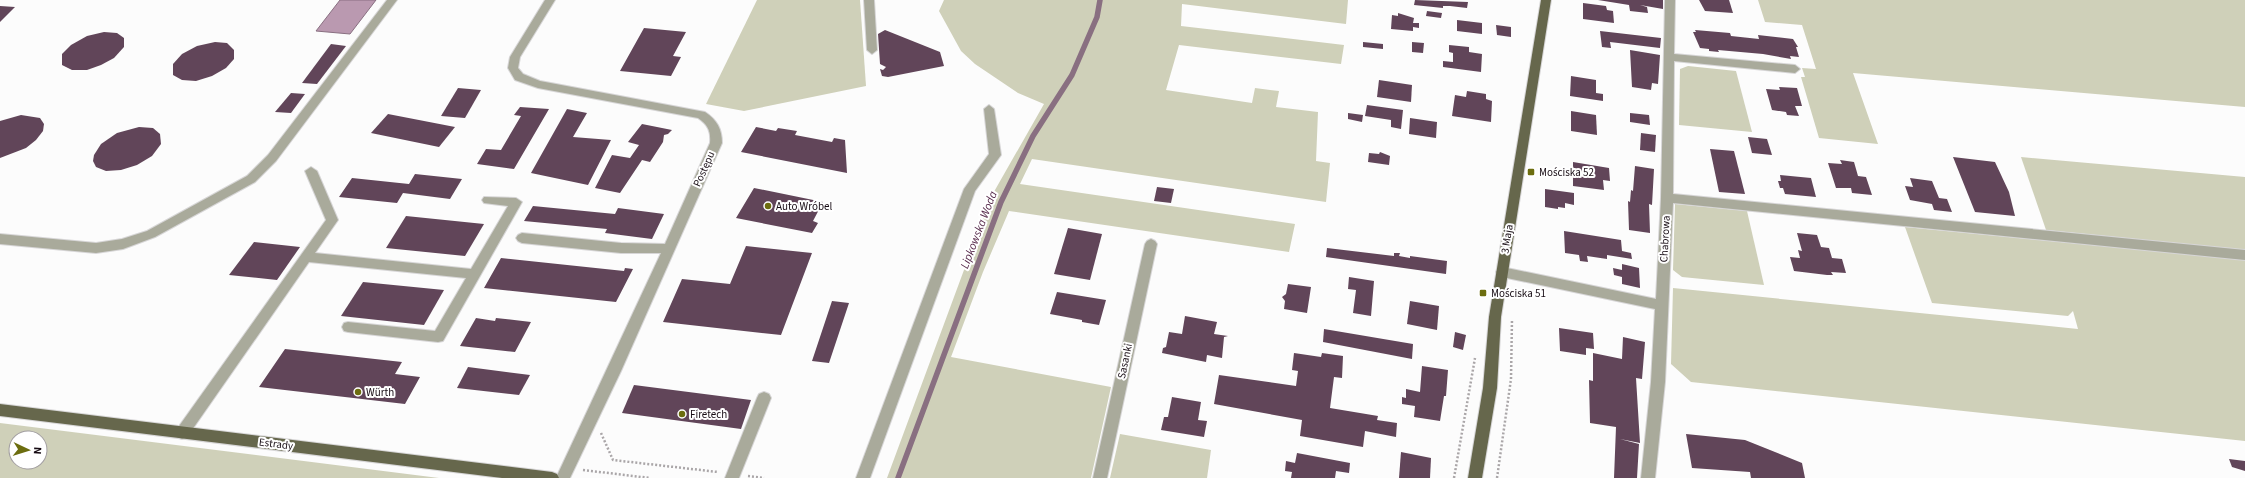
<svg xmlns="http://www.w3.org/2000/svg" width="2245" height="478" font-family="'Source Sans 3',sans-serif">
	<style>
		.green { fill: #cfd0b9; fill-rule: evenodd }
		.water { fill: #ba99b0; stroke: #896f81 }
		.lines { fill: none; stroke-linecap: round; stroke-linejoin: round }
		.stream { stroke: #896f81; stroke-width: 5.5 }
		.building { fill: #614559 }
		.minor-casing { stroke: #d7d6d7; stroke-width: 2 }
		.major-casing { stroke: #d7d6d7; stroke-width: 2 }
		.path { stroke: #aaa6a8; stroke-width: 2.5; stroke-dasharray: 2 2; stroke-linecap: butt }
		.minor { fill: #a9aa9b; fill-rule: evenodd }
		.major { fill: #66674c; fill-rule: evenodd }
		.poi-dot { fill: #6c6d0f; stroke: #fff; stroke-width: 1.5 }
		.labels { text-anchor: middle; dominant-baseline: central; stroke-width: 4; stroke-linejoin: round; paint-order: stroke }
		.street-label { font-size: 11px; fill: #170c14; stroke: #fff }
		.poi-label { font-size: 11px; fill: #170c14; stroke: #fff; text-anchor: start }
		.water-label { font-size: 12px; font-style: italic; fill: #582c4d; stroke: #fff }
	</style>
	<rect width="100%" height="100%" fill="#fcfcfc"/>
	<g class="green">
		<path d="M757,0h103l6,86 -122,25 -38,-7z"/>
		<path d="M944,0h404l-2,24 -164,-20 -1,22 163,19 -3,19 -162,-19 -13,45 86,13 3,-15 24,3 -3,16 42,5 -2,49 14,2 -4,39 -294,-43 -12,25 275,40 -6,28 -280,-41 -26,61 -32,85 160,30 -20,91h-204l104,-281 53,-93 -26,-11 -43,-29 -14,-13 -22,-40z"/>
		<path d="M1758,0h487v107l-392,-34 25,71 -59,-6 -18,-61h4l-3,-9 14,1 -14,-44 -37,-3z"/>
		<path d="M1688,66l48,5 16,61 -73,-7 1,-56z"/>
		<path d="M2021,157l224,20v73l-199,-20z"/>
		<path d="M1675,204l72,7 17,74 -82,-8 -9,-7z"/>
		<path d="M1905,227l340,33v181l-554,-59 -20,-18 2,-76 405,41 -5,-18 -5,5 -136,-13z"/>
		<path d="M0,423l439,55h-439zM16,438h24v24h-24z"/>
		<path d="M1120,434l91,16 -4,28h-97z"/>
	</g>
	<path class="water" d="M340,0h36l-26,34 -34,-3z"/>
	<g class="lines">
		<path class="stream" d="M898,478l103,-276 32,-66 39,-61 25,-58 3,-17"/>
	</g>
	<g class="building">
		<path d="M1415,0l53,2 -1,6 -17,-2h-7v2l-29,-3z"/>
		<path d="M1598,0h65v9l-23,-4 7,2 1,6 -18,-2 -1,-6z"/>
		<path d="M1699,0h30l4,13 -28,-2z"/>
		<path d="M1583,3l23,3 1,4 6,1 1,12 -31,-4z"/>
		<path d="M0,6l15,1 -15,15z"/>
		<path d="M1427,11l15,2 -1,5 -15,-2z"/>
		<path d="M1398,13l16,5 -1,5h6v5l-6,-1v4l-22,-2 1,-14 6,1z"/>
		<path d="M1457,20l25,3v11l-25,-3z"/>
		<path d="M1496,25l15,2v10l-14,-2z"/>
		<path d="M644,28l42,4 -13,24 8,1 -10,19 -51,-5z"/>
		<path d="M885,30l55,22 4,14 -56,11 -6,-1 -2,-7 3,1 3,-3 -6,-3 -2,-30z"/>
		<path d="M1695,30l35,3 1,3 28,3 -1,-4 35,4 5,8h-2l3,10 -9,-1 1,3 -28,-5 -45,-4 1,2 -10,-1v-2l-9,-1 -7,-16h3z"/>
		<path d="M1600,31l61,7 -1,10 -50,-6 1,6 -9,-1z"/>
		<path d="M104,32l13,1 7,5v9l-10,11 -13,7 -14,5h-15l-10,-5v-11l9,-9 16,-9z"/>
		<path d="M215,42l12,1 7,7v9l-8,9 -14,8 -16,5 -14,-1 -9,-5v-11l9,-10 15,-8z"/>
		<path d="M1363,42l20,2v5l-20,-2z"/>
		<path d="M1412,42l12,1 -1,10 -11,-1z"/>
		<path d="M331,44l15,2 -29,38 -15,-1z"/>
		<path d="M1449,45l20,2v5l13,2 -1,18 -38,-5v-6l10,1v-9l-4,-1z"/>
		<path d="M1630,50l30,5 -2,29 -6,-1 -1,7 -19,-3z"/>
		<path d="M1571,76l25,4v13l7,1v7l-33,-5z"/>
		<path d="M1379,80l33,5 -1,17 -34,-5z"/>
		<path d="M1779,87l18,1 5,18h-7l4,10 -12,-1 -1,-3 -14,-2 -6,-21 14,1z"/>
		<path d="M458,88l23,2 -16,28 -24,-2z"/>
		<path d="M1467,91l19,3v5l6,2 -1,21 -39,-6 3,-21 11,2z"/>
		<path d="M291,93l14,1 -14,19 -16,-1z"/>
		<path d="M1367,105l36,5 -2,19 -10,-2v-7l-26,-4z"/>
		<path d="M520,107l29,2 -35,60 -37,-5 9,-15 15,1 20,-34 -7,-1z"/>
		<path d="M567,109l20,4 -14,24 38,3 -23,45 -57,-12z"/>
		<path d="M1571,111l25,4 1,20 -26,-4z"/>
		<path d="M1348,113l15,2 -1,7 -14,-3z"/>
		<path d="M1630,113l19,2 1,10 -20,-3z"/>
		<path d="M388,114l67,13 -16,20 -68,-14z"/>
		<path d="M21,115l19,3 4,6 -1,7 -7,9 -10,8 -26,10v-37z"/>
		<path d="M1410,118l27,4 -1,16 -27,-4z"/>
		<path d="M642,124l30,6 -4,4 -4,1 -1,7 -13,20 -8,-2 -22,33 -25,-5 17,-33 18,3 9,-13 -11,-3z"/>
		<path d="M139,127l14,1 7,6 1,10 -9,12 -15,9 -16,5 -15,1 -10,-4 -3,-6 1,-6 7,-11 16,-11z"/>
		<path d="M756,127l20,4 2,-3 19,3 -2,4 37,7 2,-4 11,2 2,33 -106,-21z"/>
		<path d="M1641,133l15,2 -1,17 -15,-2z"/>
		<path d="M1748,137l19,2 5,16 -20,-2z"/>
		<path d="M1710,149l24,2 11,43 -26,-2z"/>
		<path d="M1380,152l10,4 -1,9 -21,-3 1,-9 10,1z"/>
		<path d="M1953,157l42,5 14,30 6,24 -40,-4z"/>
		<path d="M1840,160l14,2 4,14 8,1 6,18 -20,-2 -1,-5h-15l-8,-25 14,1z"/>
		<path d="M1573,162l36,6 1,13 -7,-1 1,10 -31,-4z"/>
		<path d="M1635,166l19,3 -2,36 -3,-1 1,29 -21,-3 -1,-29 2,1 1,-12 2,1z"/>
		<path d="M415,174l47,5 -12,20 -47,-6 -6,10 -58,-6 13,-19 57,6z"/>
		<path d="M1780,175l31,3 5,19 -31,-3 -2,-6h-3l-2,-7h3z"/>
		<path d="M1910,178l22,3 7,17 8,1 5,13 -18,-2 -2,-6 -22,-4 -5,-14 8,1z"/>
		<path d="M1157,187l17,2 -3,14 -17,-2z"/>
		<path d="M754,188l69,14 -10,19 5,2 -6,10 -76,-15z"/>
		<path d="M1545,189l29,4v12l-9,-2v5l-7,-1v2l-13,-2z"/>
		<path d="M533,206l82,8 3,-6 46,6 -12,25 -47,-6 2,-4 -83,-8z"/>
		<path d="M406,216l78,8 -19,32 -79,-8z"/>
		<path d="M1068,228l34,6 -12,46 -36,-6z"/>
		<path d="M1564,231l57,9 1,11 9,2 1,6 -25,-4v4l-20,-3 1,6 -8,-1 -1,-6 -14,-2z"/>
		<path d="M1797,233l20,2 4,12 8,1 3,10 10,1 4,14 -15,-1 2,3h-6l-33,-4 -4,-14 10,1 -2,-8 4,1z"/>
		<path d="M254,242l46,5 -23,33 -48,-5z"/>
		<path d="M746,246l66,7 -31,82 -118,-13 19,-43 48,5z"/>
		<path d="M1327,248l67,8v-3h6l-1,3 11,2v-2l37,5 -1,13 -120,-17z"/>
		<path d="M501,258l123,13 1,-3 8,1 -17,33 -132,-14z"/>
		<path d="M1622,264l17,4 1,20 -18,-4v-7l-8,-2 -1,-7 9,2z"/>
		<path d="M1349,277l25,4 -3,35 -18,-3 3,-23 -8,-1z"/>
		<path d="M363,282l81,8 -20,35 -83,-9z"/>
		<path d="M1288,284l23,3 -4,26 -23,-4 1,-8 -3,-4 4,-3z"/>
		<path d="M1057,292l49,8 -7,25 -17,-3v-2l-32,-6z"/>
		<path d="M832,301l17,2 -20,60 -17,-2z"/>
		<path d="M1410,301l29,5 -2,24 -30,-6z"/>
		<path d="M1185,316l32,6 -3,12 14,2 -4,1 -2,21 -15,-3 -1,7 -44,-9 1,-5 3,-1 3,-15 13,2z"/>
		<path d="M476,318l19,3 1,-3 35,4 -16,30 -55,-6z"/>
		<path d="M1559,328l34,5 1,16 -8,-1v7l-26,-4z"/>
		<path d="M1324,329l89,15 -1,15 -89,-17z"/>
		<path d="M1455,332l11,3 -3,15 -10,-3z"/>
		<path d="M1623,337l22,5 -3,37 -6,-1 4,65 -20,-4 19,5 -2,34h-23l2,-51 -26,-4 -1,-43 4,1v-28l29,6z"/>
		<path d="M285,349l117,13 -7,12 25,3 -15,27 -146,-17z"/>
		<path d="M1294,353l27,4 1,-4 21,3 -1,22 -8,-1 -4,31 48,8 -1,4 20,3 -1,14 -31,-6 -2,16 -63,-11 2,-16 -88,-16 5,-29 77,11 2,-15 -6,-1z"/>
		<path d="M1422,366l26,4 -2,26h-2l-4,25 -26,-4 1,-11 -13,-2v-7l4,1v-9l14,3z"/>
		<path d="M468,367l62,8 -11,20 -62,-7z"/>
		<path d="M634,385l117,15 -10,29 -119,-16z"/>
		<path d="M1172,397l29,5 -3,18 9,1 -3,16 -43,-7 3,-13h4z"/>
		<path d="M1686,434l59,6 57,23 3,15h-54l-1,-6 -58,-4z"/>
		<path d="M1401,452l30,6 -1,20h-31z"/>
		<path d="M1297,453l53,10 -1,10 -13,-2 -1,7h-44l1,-6 -7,-1 1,-10 9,2z"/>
		<path d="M2229,459l16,2v10l-13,-4z"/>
	</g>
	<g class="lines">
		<defs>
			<g id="minor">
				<path d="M387,0h10l-121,161 -21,21 -100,55 -32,12 -27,4 -96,-9v-10l96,9 26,-4 25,-8 100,-55 21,-21z"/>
				<path d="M545,0h10l-35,57 -2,11 5,6 17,7 165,31c12,8 17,17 17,31l-101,228 -51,107h-14l105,-225h-40l-99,-10 -4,-2 -2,-3 2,-3 4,-2 99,10 44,1 45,-101c1,-12 -2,-18 -12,-25l-160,-30 -23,-8 -7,-12 2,-11z"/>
				<path d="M864,0h10l3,50 -5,4 -5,-4z"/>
				<path d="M1665,0h10l-1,54 121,11 5,4 -5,4 -121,-12 -1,133 572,56v10l-572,-57 -8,179 -10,96h-14l10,-96 4,-73 -153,-32 -4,-2 -2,-3 2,-3 4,-2 154,32 5,-101z"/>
				<path d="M989,105l5,4 7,46 -26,36 -105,287h-14l108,-289 25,-35 -5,-45z"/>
				<path d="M311,167l6,4 21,49 -23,33 156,16 37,-63 -24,-3 -2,-3 2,-3 32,1 6,4 -79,139 -5,1 -90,-10 -4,-1 -2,-4 2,-4 4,-1 87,9 31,-53 -157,-16 -122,175 -5,2 -5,-2 -2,-4 2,-4 149,-209 -21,-49z"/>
				<path d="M1151,239l4,2 2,3 -50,234h-14l52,-234 2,-3z"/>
				<path d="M764,392l5,2 2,4 -32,80h-14l32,-80 2,-4z"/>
			</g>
			<g id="major">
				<path d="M1541,0h10l-50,317 -4,71 -15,90h-14l15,-90 6,-71z"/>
				<path d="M0,404l552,68 5,2 2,4h-57l-502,-62z"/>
			</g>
		</defs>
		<use href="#minor" class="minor-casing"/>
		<use href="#major" class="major-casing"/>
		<g class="path">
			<path d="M601,433l12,27 105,12"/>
			<path d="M583,470l67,8"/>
			<path d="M748,476l16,2"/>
			<path d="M1454,478l21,-120"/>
			<path d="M1497,478l14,-99 1,-60"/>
		</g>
		<use href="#minor" class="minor"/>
		<use href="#major" class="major"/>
	</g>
	<g class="poi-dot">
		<rect x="1527" y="168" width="8" height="8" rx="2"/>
		<circle cx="768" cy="206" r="4"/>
		<rect x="1479" y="289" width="8" height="8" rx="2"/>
		<circle cx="358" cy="392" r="4"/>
		<circle cx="682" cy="414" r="4"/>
	</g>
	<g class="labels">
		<g class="street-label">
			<text transform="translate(704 169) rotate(-66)">Postępu</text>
			<text transform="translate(1507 239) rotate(-81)">3 Maja</text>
			<text transform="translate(1665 239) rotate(-87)">Chabrowa</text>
			<text transform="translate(1125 361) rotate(-78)">Sasanki</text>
			<text transform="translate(276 444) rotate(7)">Estrady</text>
		</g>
		<g class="poi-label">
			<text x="1539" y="172">Mościska 52</text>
			<text x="776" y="206">Auto Wróbel</text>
			<text x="1491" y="293">Mościska 51</text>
			<text x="366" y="392">Würth</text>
			<text x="690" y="414">Firetech</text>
		</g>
		<g class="water-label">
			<text transform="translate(979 230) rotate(-69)">Lipkowska Woda</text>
		</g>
	</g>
	<g transform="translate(28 450) rotate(94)"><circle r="19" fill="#ffffff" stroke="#a29ea1"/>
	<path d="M0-3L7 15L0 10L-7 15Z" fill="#6c6d0f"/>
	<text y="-6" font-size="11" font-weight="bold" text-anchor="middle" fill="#170c14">N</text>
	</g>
</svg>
